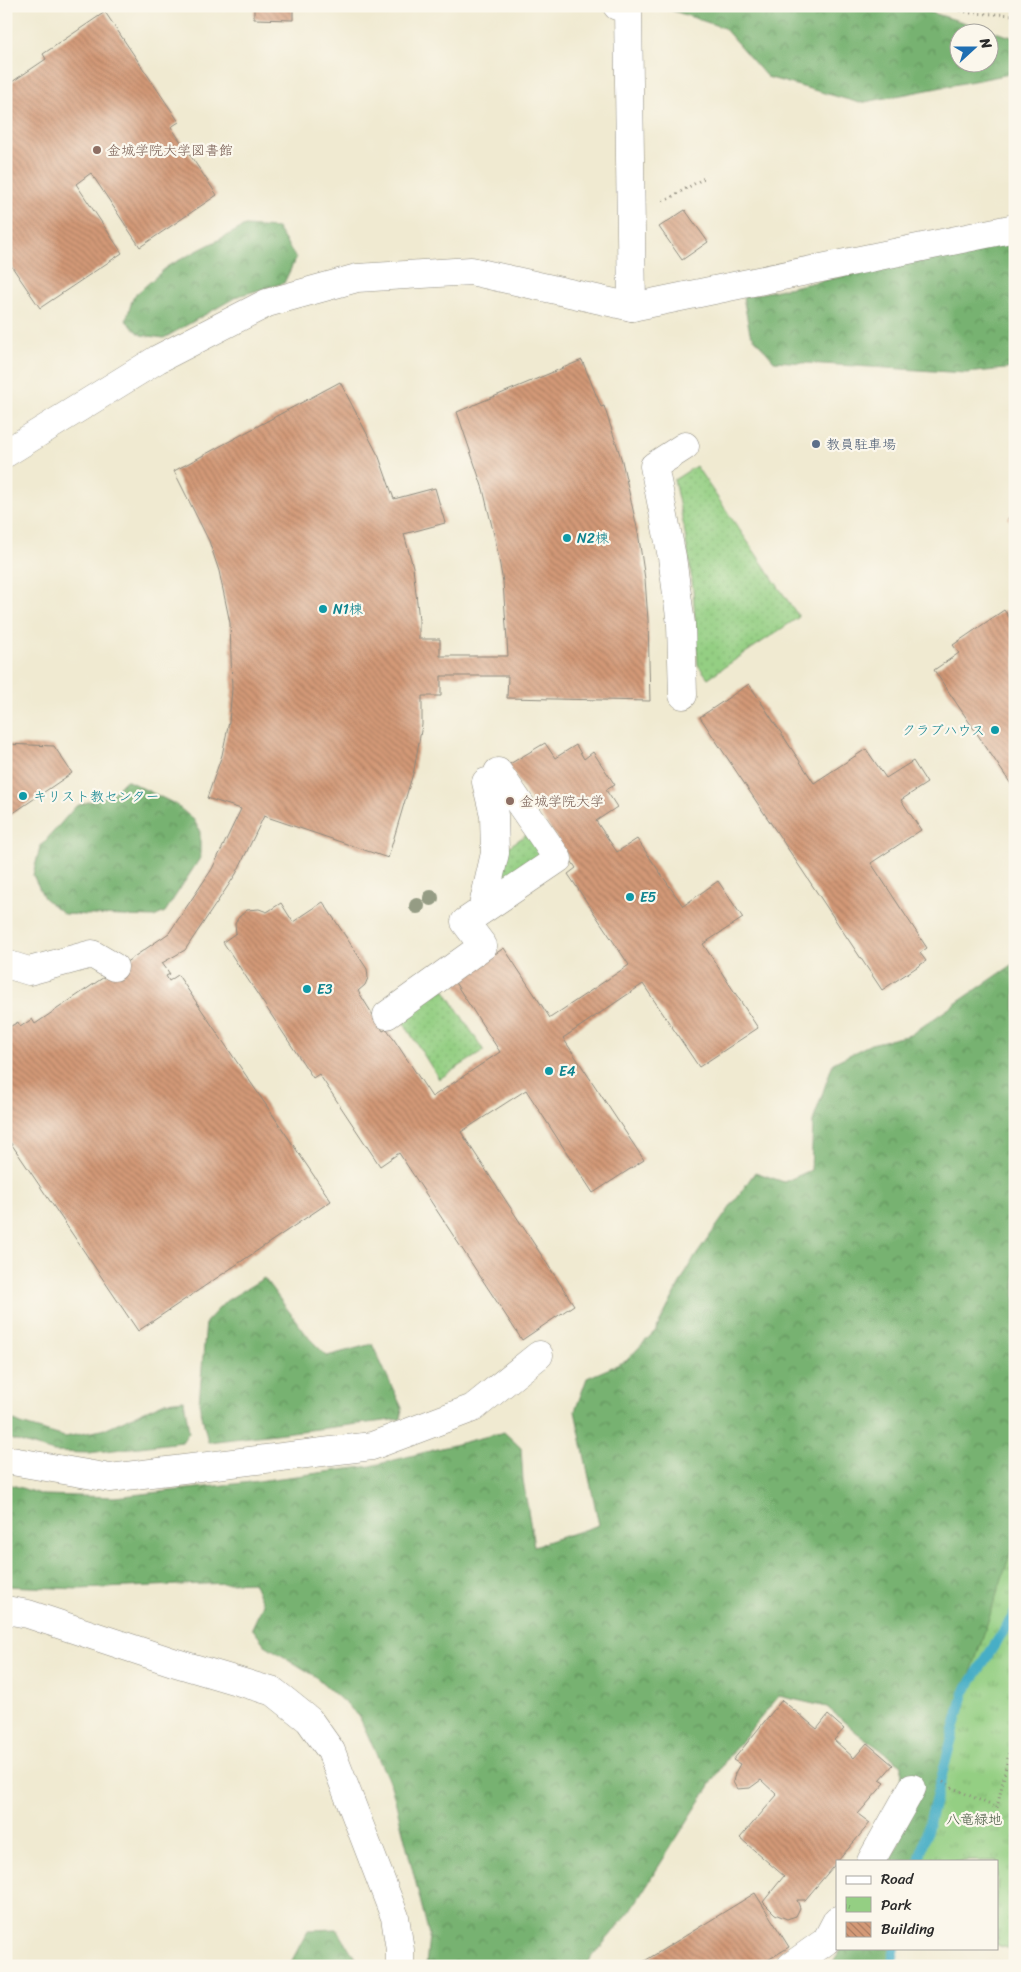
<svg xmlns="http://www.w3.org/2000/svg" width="1021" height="1972" font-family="Sriracha,'Klee One',sans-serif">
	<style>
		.grass { fill: url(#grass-dots); stroke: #607d57 }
		.forest { fill: url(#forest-crowns); stroke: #516e4e; fill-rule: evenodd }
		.park { fill: url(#park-tufts); stroke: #607d57 }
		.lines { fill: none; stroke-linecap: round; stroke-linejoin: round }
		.stream { stroke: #46aec6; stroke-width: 10 }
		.building { fill: url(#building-back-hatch) }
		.minor-casing { stroke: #8e8a7e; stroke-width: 29 }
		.path { stroke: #8e8a7e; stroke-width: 3; stroke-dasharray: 1 4; stroke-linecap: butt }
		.minor { stroke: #fff; stroke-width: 28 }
		.tree { fill: #959c84 }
		.education-dot { fill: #8d6e63; stroke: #fbf7ec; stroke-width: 2 }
		.service-dot { fill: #5c6f8a; stroke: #fbf7ec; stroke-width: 2 }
		.culture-dot { fill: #0f9aa8; stroke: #fbf7ec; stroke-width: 2 }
		.labels { text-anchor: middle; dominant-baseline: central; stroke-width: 4.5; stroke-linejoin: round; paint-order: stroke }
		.education-label { font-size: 14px; fill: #785e54; stroke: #fbf7ec; text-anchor: start }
		.service-label { font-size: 14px; fill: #4e5e75; stroke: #fbf7ec; text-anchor: start }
		.culture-label { font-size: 14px; fill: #0d838f; stroke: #fbf7ec; text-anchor: start }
		.park-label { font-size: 14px; fill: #4a5c45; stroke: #fbf7ec }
	</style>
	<defs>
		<pattern id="grass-dots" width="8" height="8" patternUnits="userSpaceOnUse" patternTransform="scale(1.25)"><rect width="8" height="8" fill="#94cf83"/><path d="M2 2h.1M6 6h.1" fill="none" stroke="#80b271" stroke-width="1.8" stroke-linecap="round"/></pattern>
		<pattern id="forest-crowns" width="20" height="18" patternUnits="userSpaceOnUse" patternTransform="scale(1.25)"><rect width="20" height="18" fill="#77b271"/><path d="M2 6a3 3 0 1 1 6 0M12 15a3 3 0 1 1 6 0" fill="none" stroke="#62915d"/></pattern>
		<pattern id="park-tufts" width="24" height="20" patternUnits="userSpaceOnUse" patternTransform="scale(1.25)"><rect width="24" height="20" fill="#94cf83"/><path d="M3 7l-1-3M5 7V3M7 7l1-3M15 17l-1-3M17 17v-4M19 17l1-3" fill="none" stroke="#80b271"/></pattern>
		<pattern id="building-back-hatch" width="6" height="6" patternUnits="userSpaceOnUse" patternTransform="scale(1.25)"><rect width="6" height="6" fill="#d39977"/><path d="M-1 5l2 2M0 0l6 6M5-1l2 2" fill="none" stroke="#ab7d62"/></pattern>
	</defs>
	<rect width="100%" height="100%" fill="#fbf7ec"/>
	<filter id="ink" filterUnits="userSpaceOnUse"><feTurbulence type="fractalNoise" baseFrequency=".02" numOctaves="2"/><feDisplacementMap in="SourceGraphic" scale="10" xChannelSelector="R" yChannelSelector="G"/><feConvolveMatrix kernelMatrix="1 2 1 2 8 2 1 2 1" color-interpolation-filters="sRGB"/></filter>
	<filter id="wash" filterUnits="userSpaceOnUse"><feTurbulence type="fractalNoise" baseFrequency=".0096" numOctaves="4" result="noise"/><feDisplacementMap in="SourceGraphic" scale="20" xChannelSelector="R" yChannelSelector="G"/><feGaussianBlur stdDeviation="1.12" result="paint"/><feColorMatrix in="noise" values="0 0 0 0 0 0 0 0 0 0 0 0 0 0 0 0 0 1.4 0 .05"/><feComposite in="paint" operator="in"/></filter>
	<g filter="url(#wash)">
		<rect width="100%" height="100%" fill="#f0ead1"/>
		<g class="grass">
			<path d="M696,466l103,151 -91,61 -10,-13 -5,-77 -9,-61 -10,-47z"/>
			<path d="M532,831l15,23 -56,39 8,-40z"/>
			<path d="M444,989l40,62 -45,28 -39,-62z"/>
		</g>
		<g class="forest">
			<path d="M659,6h251l105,32v35l-155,30 -93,-26 -43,-49zM958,32h30v30h-30z"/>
			<path d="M245,226l32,2 19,30 -12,25 -46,13 -74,42 -23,-3 -15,-14 7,-24 35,-31z"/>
			<path d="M1015,241v127l-49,5 -192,-12 -24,-28 -7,-36z"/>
			<path d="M126,780l49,24 19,16 6,12v26l-35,54 -11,5 -90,-3 -20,-16 -11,-23 7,-28 36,-41 36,-12z"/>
			<path d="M1015,963v987l-18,-5v-84h-107l10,-20 2,-76 -46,-33 -29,-25 -48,-11 -51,61 -97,153 -46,56h-159l3,-31 -37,-147 -33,-72 -44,-40 -50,-31 -13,-17 11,-24 -10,-22 -175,7 -72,-3v-103l37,12 71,2 129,-14 128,-17 133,-34 17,16 2,32 11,66 65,-21 -24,-114 12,-33 39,-17 30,-31 34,-66 65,-92 29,10 27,-12 2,-49 20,-58 38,-19 39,-9z"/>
			<path d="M264,1278l45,60 18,18 45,-12 30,64 -1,11 -193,23 -9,-39 7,-81 20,-21z"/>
			<path d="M184,1400l5,32 -7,10 -94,11 -34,-1 -48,-14v-21l15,7 44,13 37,-7 63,-28z"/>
			<path d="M337,1929l23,37h-71l19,-36z"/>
			<path d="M842,1948h53l-8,18h-56z"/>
		</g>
		<path class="park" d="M1015,1539v411l-18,-5v-84h-75l45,-176z"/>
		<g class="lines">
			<g class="stream">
				<path d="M919,1861l45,-168 51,-80"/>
				<path d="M891,1966l4,-18"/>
			</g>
		</g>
		<g id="blocks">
			<g class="building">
				<path d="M254,6h39v14l-39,-1z"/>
				<path d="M105,12l74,110 -8,5 46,68 -77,52 -49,-74 -15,11 46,69 -82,55 -34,-50v-172l40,-27 -3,-5z"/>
				<path d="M685,210l23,32 -26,18 -23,-33z"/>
				<path d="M582,360l19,47 3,-1 18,55 16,71 7,47 3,41 2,81 -143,-3 1,-22h-67v20h-19v29l-8,45 -26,88 -124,-42 -28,58 -51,76 -23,13 8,11 -4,2 3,5 9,-6 153,226 -193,130 -132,-195v-107l12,-7 2,5 12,-8 3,5 134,-91 43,-64 29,-60 -34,-11 15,-43 7,-33 3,-33 -2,-66 -11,-52 -10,-30 -35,-70 166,-89 39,75 15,42 41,-11 10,35 -41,11 9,33 6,53v19h21v17h68l-5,-74 -7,-39 -13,-54 -26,-77z"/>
				<path d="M1015,513v15l-7,-10z"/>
				<path d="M1004,610l11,15v165l-81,-120 25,-17 -6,-8z"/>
				<path d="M749,684l65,99 52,-34 20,29 27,-17 14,22 -26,17 20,30 -50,33 56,85 -7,5 6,8 -44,29 -182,-273z"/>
				<path d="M545,743l10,15 21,-13 8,14 9,-7 22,33 -9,5 11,17 -21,14 21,31 20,-13 46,67 35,-25 25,37 -40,26 55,84 -59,39 -56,-83 -80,54 81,122 -51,33 -67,-103 -65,42 113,173 -52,35 -123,-187 -19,13 -61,-92 -6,4 -90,-136 13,-9 -1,-9 3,-6 9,-8 12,-1 8,3 14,-9 12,19 30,-20 44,67 1,9 -3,7 -7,6 25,40 4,-2 45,68 68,-45 -46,-71 50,-33 46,70 79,-53 -61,-91 8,-6 -68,-103z"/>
				<path d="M6,744l48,2 18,27 -66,45z"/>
				<path d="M782,1700l35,29 11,-14 16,14 -10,11 20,18 13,-15 26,22 -13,15 5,3 -27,31 12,9 -65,77h-8l3,8 -4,8 -9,3 -12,-5 -12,-12 21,-26 -44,-38 37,-43 -16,-15 -11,8 -13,1 -4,-7 2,-9 5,-9 -7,-4z"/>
				<path d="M755,1893l34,54 -31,19h-113l-2,-4z"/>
			</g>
		</g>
	</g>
	<g filter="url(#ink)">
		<use href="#blocks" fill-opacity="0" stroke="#8e8a7e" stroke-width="1"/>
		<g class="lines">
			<defs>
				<g id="minor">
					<path d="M617,6l11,3 4,298"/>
					<path d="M6,453l152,-94 109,-56 90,-25 114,-7 161,36 383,-79"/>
					<path d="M683,695l-2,-71 -9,-67 -18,-91 31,-20"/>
					<path d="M482,910l13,-57 -1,-38 -8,-33"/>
					<path d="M6,964l23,7 63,-17 22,13"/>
					<path d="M387,1015l96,-69 -18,-24 93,-63 -60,-87"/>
					<path d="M6,1460l104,18 262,-32 101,-38 66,-53"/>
					<path d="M6,1610l22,4 145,48 101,30 35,28 22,31 64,166 5,33v16"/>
					<path d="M871,1861l41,-73"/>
					<path d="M791,1966l35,-25 11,-21"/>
				</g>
			</defs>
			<use href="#minor" class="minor-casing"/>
			<g class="path">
				<path d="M941,6l30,7 44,2"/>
				<path d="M663,200l5,-1 38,-22"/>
				<path d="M943,1782l10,6 44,20 18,-83"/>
			</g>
			<use href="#minor" class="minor"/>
		</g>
		<g class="tree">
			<circle cx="431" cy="898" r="8"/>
			<circle cx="417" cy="906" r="8"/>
		</g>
	</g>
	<g class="education-dot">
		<circle cx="97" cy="150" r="5"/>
		<circle cx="510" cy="801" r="5"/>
	</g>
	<circle class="service-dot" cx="816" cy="444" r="5"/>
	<g class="culture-dot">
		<circle cx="567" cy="538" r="5"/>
		<circle cx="323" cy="609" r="5"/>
		<circle cx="995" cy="730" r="5"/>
		<circle cx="23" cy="796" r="5"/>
		<circle cx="630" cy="897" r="5"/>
		<circle cx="307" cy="989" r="5"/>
		<circle cx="549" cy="1071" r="5"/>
	</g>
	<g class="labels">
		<g class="education-label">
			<text x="107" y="150">金城学院大学図書館</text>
			<text x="520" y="801">金城学院大学</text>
		</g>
		<g class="service-label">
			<text x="826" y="444">教員駐車場</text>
		</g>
		<g class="culture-label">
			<text x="577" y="538">N2棟</text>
			<text x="333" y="609">N1棟</text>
			<text x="985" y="730" text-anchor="end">クラブハウス</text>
			<text x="33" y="796">キリスト教センター</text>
			<text x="640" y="897">E5</text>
			<text x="317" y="989">E3</text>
			<text x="559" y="1071">E4</text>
		</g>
		<g class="park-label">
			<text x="974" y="1819">八竜緑地</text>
		</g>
	</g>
	<rect width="1021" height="1972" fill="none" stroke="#fbf7ec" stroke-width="25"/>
	<rect x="836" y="1860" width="162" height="90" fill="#fbf7ec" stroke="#a8a59f"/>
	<rect x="846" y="1876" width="25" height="8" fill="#ffffff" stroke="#a8a59f"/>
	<text x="881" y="1884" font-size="15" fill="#2b2b2b">Road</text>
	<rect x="846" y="1897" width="25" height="15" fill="url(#park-tufts)" stroke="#a8a59f"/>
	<text x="881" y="1910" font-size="15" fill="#2b2b2b">Park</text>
	<rect x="846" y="1922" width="25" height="15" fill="url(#building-back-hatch)" stroke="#a8a59f"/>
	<text x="881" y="1934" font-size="15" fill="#2b2b2b">Building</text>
	<g transform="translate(974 48) rotate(69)"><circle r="24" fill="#fbf7ec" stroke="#a8a59f"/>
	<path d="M0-4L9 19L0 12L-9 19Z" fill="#1f6fb2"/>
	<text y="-8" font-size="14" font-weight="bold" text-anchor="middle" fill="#2b2b2b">N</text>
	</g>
</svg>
